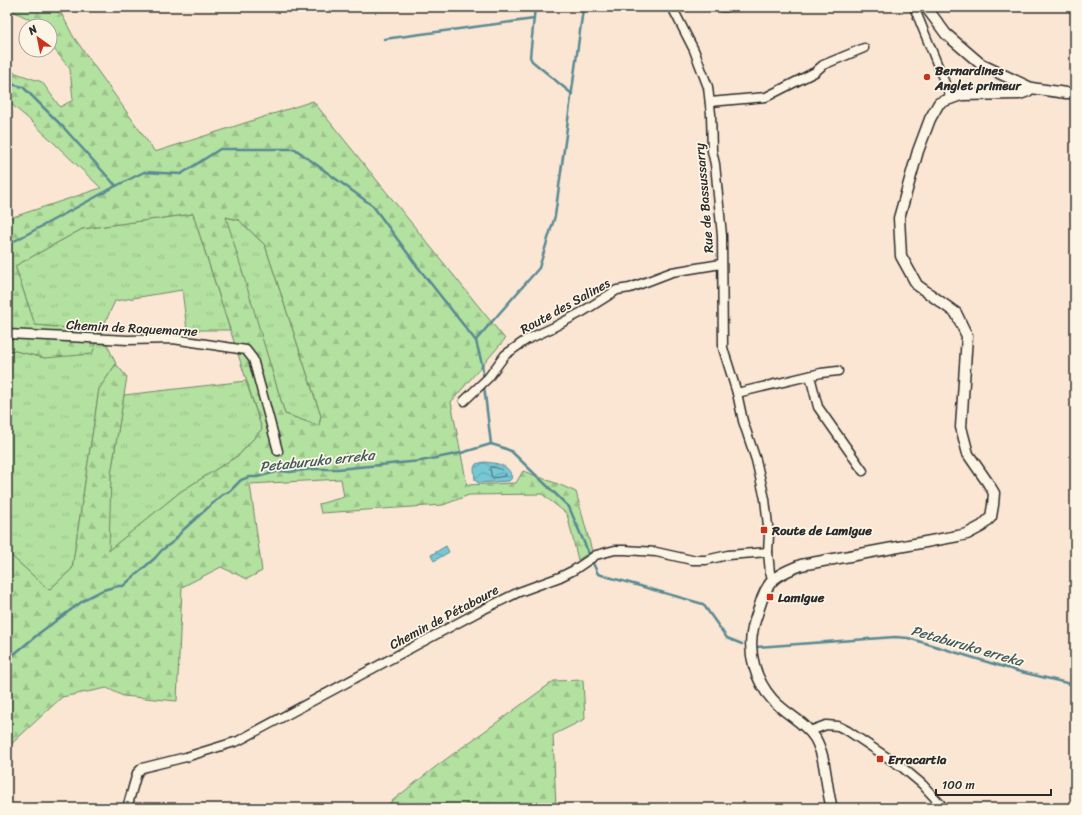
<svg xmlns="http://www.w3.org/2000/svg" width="1082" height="815" font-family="Sriracha,sans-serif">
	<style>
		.grass { fill: url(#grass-tufts); stroke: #6f8666 }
		.forest { fill: url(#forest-firs); stroke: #6f8666; fill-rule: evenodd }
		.water { fill: url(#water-waves); stroke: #598991 }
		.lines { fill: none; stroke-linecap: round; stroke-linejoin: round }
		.shore { stroke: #4a696f; stroke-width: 1 }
		.stream { stroke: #598991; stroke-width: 2.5 }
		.minor-casing { stroke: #2b2b2b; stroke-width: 11 }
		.tertiary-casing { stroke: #2b2b2b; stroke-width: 13 }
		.minor { stroke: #fcf5e5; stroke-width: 8 }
		.tertiary { stroke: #fcf5e5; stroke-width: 10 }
		.poi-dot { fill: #c8321e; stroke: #fcf5e5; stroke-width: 1.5 }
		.labels { text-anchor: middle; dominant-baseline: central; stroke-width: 3.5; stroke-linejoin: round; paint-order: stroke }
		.poi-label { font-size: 13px; font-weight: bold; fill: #2b2b2b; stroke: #fcf5e5; text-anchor: start }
		.street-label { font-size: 13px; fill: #2b2b2b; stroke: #fcf5e5 }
		.water-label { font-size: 14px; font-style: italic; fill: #425a5e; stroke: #fcf5e5 }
	</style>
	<defs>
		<pattern id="grass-tufts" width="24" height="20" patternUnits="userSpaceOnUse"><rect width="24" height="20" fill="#b3e1a0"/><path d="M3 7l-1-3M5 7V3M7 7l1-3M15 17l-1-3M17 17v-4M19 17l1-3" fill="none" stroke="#9ac18a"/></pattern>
		<pattern id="forest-firs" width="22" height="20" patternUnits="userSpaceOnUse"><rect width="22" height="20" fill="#b3e1a0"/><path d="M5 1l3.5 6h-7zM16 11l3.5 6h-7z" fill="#9ac18a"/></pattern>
		<pattern id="water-waves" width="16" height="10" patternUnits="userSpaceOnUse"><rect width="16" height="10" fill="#78c7d5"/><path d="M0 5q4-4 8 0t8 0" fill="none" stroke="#63a2ad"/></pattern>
	</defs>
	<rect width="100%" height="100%" fill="#fbe6d4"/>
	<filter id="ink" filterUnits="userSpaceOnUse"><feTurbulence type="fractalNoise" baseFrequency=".025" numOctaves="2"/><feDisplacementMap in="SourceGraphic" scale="8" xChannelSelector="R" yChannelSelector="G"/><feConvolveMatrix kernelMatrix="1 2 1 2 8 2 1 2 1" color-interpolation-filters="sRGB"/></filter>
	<g filter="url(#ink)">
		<g class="grass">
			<path d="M193,214l37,116h-43l-5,-40 -67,11 -14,30 15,33 -17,25 -27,180 -23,21 -42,-38v-203l38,9 55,-27 -65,-6 -20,-59 67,-37z"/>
			<path d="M225,217l14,3 26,25 56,171 -2,10 -34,-12z"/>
			<path d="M246,381l16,48 -23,26 -59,37 -72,59 3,-77 13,-79z"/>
		</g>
		<g class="forest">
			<path d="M7,7h51l15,29 82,116 158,-51 192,238 -54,63 16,83 49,-2 7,-12 35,13 18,8 16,59 -14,9 -11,-46 -25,-20 -73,1 -26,10 -122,8 -2,-9 25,-7 -3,-18 -91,5 12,87 -15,8 -26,-12 -39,20 -5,114 -54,-5 -16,-8 -45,9 -55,51v-196l42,38 23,-21 27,-180 17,-25 11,13 -16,97 -2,76 71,-58 59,-37 23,-26 -69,-215 -111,15 -67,37 20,59 66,6 -9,23 -47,4 -38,-9v-130l94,-31 -70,-67 -21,-18h-3v-33l35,12 18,25 13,-7 -3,-31 -20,-25v-18h-15l-6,-7 -20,-10 -2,1zM226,217l13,3 26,25 56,171 -2,10 -34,-12z"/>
			<path d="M583,680l2,39 -32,16 3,73h-173l55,-43 116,-84z"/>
		</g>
		<g class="water">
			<path d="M484,462c11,1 26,2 28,16l-3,3 -31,2 -3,-3 -1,-12 2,-4z"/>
			<path d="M446,546l3,6 -15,9 -3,-6z"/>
		</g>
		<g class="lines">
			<path class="shore" d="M491,467c6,0 14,3 15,9l-14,2 -2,-9z"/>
			<g class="stream">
				<path d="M535,7l-5,50 2,4 40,33"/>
				<path d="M384,39l150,-20"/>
				<path d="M7,83l16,4 41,41 52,58 28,-14 37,2 39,-25h75l78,57 44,60 59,75 6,23 2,17"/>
				<path d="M7,245l109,-59"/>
				<path d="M476,340l63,-72 16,-52 28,-207"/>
				<path d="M484,386l7,58"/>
				<path d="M592,561l6,13 105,30 24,34 15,6"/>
				<path d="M757,647l138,-10 13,1 109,33 58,14"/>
				<path d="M7,660l35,-29 45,-33 16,-8 15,-4h5l32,-28 7,-8 12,-9 8,-10 40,-36 8,-4 11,-11 8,-3h8l23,-6 10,1 23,-3h25l83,-8 40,-8 30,-9 10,3 10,4 58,56 20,47"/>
			</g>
			<defs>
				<g id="minor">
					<path d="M672,7l22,43 14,37 3,27 1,37 3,13 7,72 1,112 14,45 6,28 13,39 9,39 4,36 -1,17 2,21 3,7"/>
					<path d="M722,7h4"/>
					<path d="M914,7l37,91"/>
					<path d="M710,102l56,-5 49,-25 8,-7 41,-17"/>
					<path d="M7,334l121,6 45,-1 73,11 7,9 25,92"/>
					<path d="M810,376l8,31 45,64"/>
					<path d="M737,393l84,-20 17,-2"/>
					<path d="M464,401l24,-23 17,-23 21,-15 26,-12 30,-16 35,-22 13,-2 42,-16 49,-8"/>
					<path d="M810,731l16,-6 12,1 10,5 55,37 19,16 22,24"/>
					<path d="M127,808l10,-35 5,-5 44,-11 52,-16 240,-129 41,-20 41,-15 14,-7 22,-15 19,-5h10l31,2 36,8h14l22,-5 40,-3"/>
				</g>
				<g id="tertiary">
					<path d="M926,7l20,27 36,31 49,23 35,5h9"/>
					<path d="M832,808c-7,-23 -5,-49 -17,-70 -10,-16 -30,-24 -43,-39 -16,-18 -25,-46 -19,-71 1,-6 4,-13 6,-20 3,-10 7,-22 15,-29 8,-7 18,-10 27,-14l157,-29 9,-2 15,-8 9,-9 2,-12 1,-12 -6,-10 -20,-29 -7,-27 6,-91 -11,-23 -39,-28 -16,-29 -2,-38 19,-67 12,-32 9,-16 22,-8 59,-1 8,-3 3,-3"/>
				</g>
			</defs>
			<use href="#minor" class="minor-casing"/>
			<use href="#tertiary" class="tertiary-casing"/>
			<use href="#minor" class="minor"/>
			<use href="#tertiary" class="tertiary"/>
		</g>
	</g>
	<g class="poi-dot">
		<circle cx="927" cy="77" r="4"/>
		<rect x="760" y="526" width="8" height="8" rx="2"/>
		<rect x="766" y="593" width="8" height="8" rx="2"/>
		<rect x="876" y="755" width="8" height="8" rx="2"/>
	</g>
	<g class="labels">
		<g class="poi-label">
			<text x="935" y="70">Bernardines<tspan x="935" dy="15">Anglet primeur</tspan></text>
			<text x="772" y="530">Route de Lamigue</text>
			<text x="778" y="597">Lamigue</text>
			<text x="888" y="759">Erracartia</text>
		</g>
		<g class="street-label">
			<text transform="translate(704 198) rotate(-95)">Rue de Bassussarry</text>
			<text transform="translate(565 306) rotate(-29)">Route des Salines</text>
			<text transform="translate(132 328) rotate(3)">Chemin de Roquemarne</text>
			<text transform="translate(444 617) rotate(-28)">Chemin de Pétaboure</text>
		</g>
		<g class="water-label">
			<text transform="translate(317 461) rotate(-6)">Petaburuko erreka</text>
			<text transform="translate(967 646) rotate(16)">Petaburuko erreka</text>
		</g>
	</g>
	<rect width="1082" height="815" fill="none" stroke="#fcf5e5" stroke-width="24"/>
	<rect x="12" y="12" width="1058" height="791" fill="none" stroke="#2b2b2b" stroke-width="1.5" filter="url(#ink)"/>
	<g transform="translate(38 38) rotate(327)"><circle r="19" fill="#fcf5e5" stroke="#a8a49b"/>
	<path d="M0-3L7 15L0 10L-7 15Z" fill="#c8321e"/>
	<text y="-6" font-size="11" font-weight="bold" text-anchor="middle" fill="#2b2b2b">N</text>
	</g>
	<path d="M936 789v6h115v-6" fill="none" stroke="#2b2b2b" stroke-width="2"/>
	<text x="942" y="789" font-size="12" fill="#2b2b2b" stroke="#fcf5e5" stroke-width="3" paint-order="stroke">100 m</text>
</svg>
